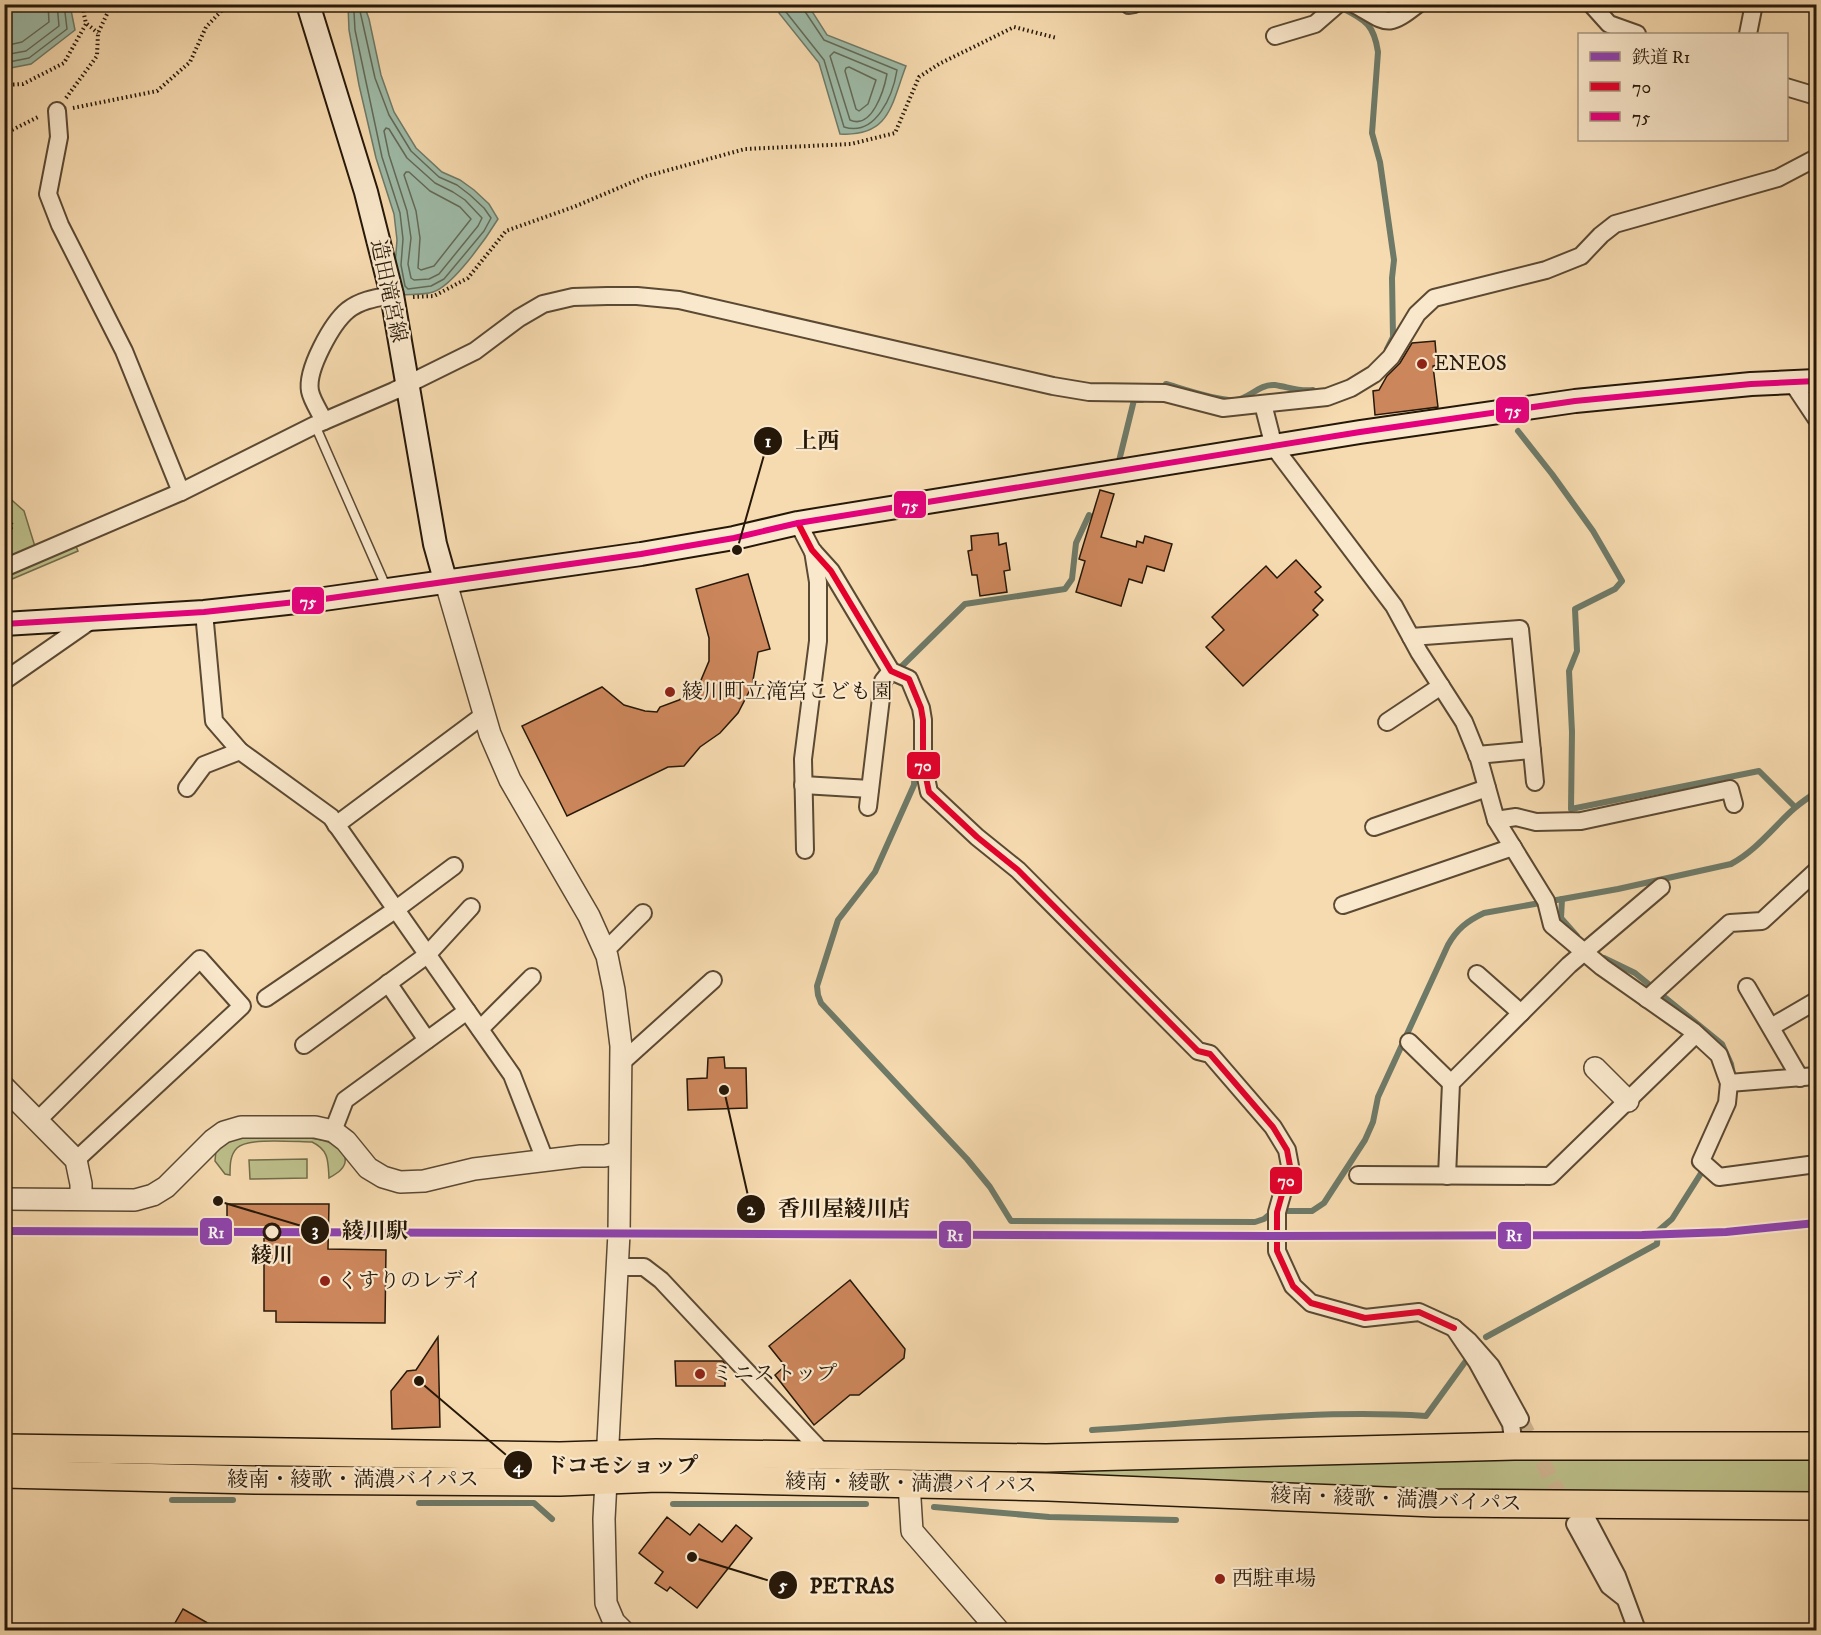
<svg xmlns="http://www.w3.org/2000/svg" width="1821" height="1635" font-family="'IM FELL DW Pica','Noto Serif JP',serif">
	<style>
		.green { fill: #bdc08b; stroke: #726c4a; stroke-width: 1.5 }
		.water { fill: #9ebba8; stroke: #6e7a68; stroke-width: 1.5 }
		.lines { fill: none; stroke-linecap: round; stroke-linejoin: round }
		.shore { stroke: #626a58; stroke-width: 1.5 }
		.stream { stroke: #6e7a68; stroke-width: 6 }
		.building { fill: #cc865b; stroke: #261809; stroke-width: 1.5 }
		.minor-tunnel { stroke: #cdb48f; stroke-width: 16; stroke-dasharray: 16 8; stroke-linecap: butt }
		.service-casing { stroke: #5a4933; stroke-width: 11 }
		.minor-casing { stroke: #5a4933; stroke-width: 20 }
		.tertiary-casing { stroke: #5a4933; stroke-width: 24 }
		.secondary-casing { stroke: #261809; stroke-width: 26 }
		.trunk-casing { stroke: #261809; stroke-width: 30 }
		.path { stroke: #261809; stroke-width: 4; stroke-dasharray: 1.5 3; stroke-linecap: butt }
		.service { stroke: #fae8cc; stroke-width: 8 }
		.minor { stroke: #fae8cc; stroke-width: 16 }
		.tertiary { stroke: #fae8cc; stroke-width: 21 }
		.secondary { stroke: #fae8cc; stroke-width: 22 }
		.trunk { stroke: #f7dbb0; stroke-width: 27 }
		.bus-1-casing { stroke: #fae8cc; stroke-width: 10 }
		.bus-2-casing { stroke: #fae8cc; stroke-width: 10 }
		.bus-1 { stroke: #e4002b; stroke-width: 6 }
		.bus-2 { stroke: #e5007d; stroke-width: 6 }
		.rail-1-casing { stroke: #fae8cc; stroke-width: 12 }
		.rail-1 { stroke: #8e44ad; stroke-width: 8 }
		.poi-dot { fill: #8f2418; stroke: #fae8cc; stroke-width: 2 }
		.stop-dot { fill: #fae8cc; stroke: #261809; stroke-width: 3 }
		.labels { text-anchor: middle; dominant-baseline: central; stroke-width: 4.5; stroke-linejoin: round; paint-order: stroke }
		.street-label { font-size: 21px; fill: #261809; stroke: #fae8cc }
		.poi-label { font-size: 21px; fill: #261809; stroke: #fae8cc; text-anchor: start }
		.stop-label { font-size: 21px; font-weight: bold; fill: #261809; stroke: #fae8cc }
		.leader { fill: none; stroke: #261809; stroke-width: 2 }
		.callout-dot { fill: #261809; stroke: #fae8cc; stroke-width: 2 }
		.mark-label { font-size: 18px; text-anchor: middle; font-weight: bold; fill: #fff }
		.callout-label { font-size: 22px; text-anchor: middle; font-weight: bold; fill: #261809; stroke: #fae8cc; stroke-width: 4.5; stroke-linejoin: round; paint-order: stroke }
		.line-badge { stroke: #fae8cc; stroke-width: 2 }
		.badge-label { font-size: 16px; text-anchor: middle; font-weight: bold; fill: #fff }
	</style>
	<rect width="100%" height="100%" fill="#f7dbb0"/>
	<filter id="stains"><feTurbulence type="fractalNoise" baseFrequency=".00333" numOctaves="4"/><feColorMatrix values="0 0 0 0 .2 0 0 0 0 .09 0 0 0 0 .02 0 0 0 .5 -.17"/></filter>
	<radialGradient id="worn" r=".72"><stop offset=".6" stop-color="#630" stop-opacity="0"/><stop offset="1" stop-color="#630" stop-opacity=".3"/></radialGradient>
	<g class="green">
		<path d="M5,494l19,17 13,42 -32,12z"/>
		<path d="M75,544l3,7 -73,31v-10z"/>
		<path d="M240,1138c23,0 100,-9 105,20 2,10 -9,16 -16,20 -1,-17 0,-28 -17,-36 -16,0 -64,-5 -75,6 -7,7 -7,17 -7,27l-5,-1 -10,-13 1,-11 10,-8z"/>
		<path d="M307,1159v19l-57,1 -1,-19z"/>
		<path d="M1816,1455v40l-315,-3 -650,-24 648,-12z"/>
	</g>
	<g class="water">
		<path d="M5,4l65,1 5,25 -44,34 -26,5z"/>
		<path d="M348,5h16l5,14 12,56 13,37 22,36 26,24 18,8 14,10 15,14 9,15c-11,18 -45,67 -65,73 -10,3 -22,2 -32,3l-6,-30 2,-25 -3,-26 -18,-56 -17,-73 -10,-55z"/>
		<path d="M779,5h29l19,30 79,31c-15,39 -16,71 -66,68l-21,-71 -40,-50z"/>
	</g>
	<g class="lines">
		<g class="shore">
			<path d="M785,4l1,8 38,48 20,67c32,10 49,-32 53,-57l-73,-30 -20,-30 -1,-6"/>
			<path d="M357,9l3,2 15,67 14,37 22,36 28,26 18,8 13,10 14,13 7,10 -7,13 -40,48 -13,7 -23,3 -3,-3 -4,-21 2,-26 -3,-26 -18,-56 -27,-127 -1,-18z"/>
			<path d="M4,46l18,-4 27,-20 -1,-18"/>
			<path d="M834,52l53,22c-3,16 -15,56 -37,46l-20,-64z"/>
			<path d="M4,55l22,-4 33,-25 -2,-22"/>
			<path d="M4,63l25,-5 38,-29 -3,-25"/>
			<path d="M849,67l27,13 -8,24 -9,7 -3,-2 -11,-38 1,-3z"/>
			<path d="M386,128l3,1 18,29 28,25 18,9 12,8 17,18 -4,8 -39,48 -10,5 -15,1 -3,-2 -3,-14 3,-26 -4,-27 -18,-56 -5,-24z"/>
			<path d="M406,172h3l21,19 30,16 11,12 -37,47 -13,4 -3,-2 2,-30 -4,-27 -12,-36z"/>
		</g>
		<g class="stream">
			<path d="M1342,8c24,12 32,17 36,44l-6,81 8,29 14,98 -2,18 1,59 -6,12"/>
			<path d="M1166,387v-3c17,5 54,18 70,16 14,-2 23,-16 39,-15 13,2 25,7 38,5"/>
			<path d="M1518,431l34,43 41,57 29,50 -7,8 -40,20 2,42 -8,20 3,61 -1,77 188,-38 36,36"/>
			<path d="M1119,461l15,-61h8"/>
			<path d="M902,666l63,-62 100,-15 7,-10 4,-36 13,-28"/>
			<path d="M915,760l-1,25 -39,87 -37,48 -21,66 1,9 3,8 146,156 23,28 21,34 244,1 9,-3 6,-5 16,-3h26l12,-8 41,-63 8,-18 5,-25 70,-152c9,-16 19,-24 36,-32l134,-24 113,-25c34,-18 52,-53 85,-71"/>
			<path d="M1562,899l-1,19 16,18"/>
			<path d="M1604,958l31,15 87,71 9,20 2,10"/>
			<path d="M1486,1337l171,-93 1,-13 14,-12 33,-52"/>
			<path d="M1092,1430c111,-7 223,-21 334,-14l42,-58"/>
			<path d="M172,1500h61"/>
			<path d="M419,1503h115l18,16"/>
			<path d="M673,1504h193"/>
			<path d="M934,1507l115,10 127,3"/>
		</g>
	</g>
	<g class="building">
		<path d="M1435,341l2,24 -4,1 5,41 -63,8 -2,-24 6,-1 8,-14 13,-13 12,-20z"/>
		<path d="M1100,490l14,4 -13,43 35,10 1,-6 6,2 2,-7 27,8 -8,27 -17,-5 -5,17 -13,-4 -8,27 -45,-14 9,-31 -6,-2z"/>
		<path d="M998,533l1,12 7,-2 4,27 -6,1 3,21 -27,4 -3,-21h-5l-4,-24 4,-1 -1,-14z"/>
		<path d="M1296,560l25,27 -6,5 8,8 -10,10 5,5 -75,71 -37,-39 18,-17 -12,-13 54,-51 11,12z"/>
		<path d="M748,574l22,75 -12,3 -6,34 -14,27 -18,20 -20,14 -16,19 -16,1 -101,49 -45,-90 80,-39 22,18 21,6 12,1 3,-5 19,-7 10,-6 12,-14 8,-19v-23l-13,-49z"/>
		<path d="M724,1057l1,11h21l1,40 -59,2 -1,-31 20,-1 1,-20z"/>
		<path d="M227,1204h102l-1,45 58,1 -1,73 -109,-1v-11h-12v-81h-37z"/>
		<path d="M850,1280l55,69 -1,9 -45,37h-9l-36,30 -39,-50 10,-9 -16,-20z"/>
		<path d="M438,1337l2,90 -48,2 -1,-38 16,-20 9,-1z"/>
		<path d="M675,1361h48l2,3v22h-49z"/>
		<path d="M667,1517l23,18 9,-11 23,18 14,-17 16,13 -55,70 -27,-21 -3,4 -12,-8 8,-11 -24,-19z"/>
		<path d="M183,1609l37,21h-49z"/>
	</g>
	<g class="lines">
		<path class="minor-tunnel" d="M1520,1419l47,91"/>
		<defs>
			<path id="service" d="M315,425l72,164"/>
			<g id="minor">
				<path d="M1354,4c34,19 32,25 64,0"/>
				<path d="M1591,4l18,20 28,10"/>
				<path d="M1129,5l6,-1"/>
				<path d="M1748,34l6,-30"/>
				<path d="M1275,36l40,-12 23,-20"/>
				<path d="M1786,87l30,9"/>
				<path d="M57,111l2,26 -11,57 12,31 64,126 57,141"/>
				<path d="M1792,382l24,36"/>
				<path d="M1263,404l11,43 120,159 25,46 45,70 15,37 17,61 50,81 6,24 50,42 91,64 26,24 10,28 -2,20 -26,58 18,16 97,-13"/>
				<path d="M324,421c-4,-9 -12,-20 -14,-30 -4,-21 22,-68 38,-81 13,-10 28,-12 44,-15"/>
				<path d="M798,523l14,27 19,21 60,100 18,8 12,29 2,12v43l6,29 48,45 41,33 180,181 12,3 63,73 14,23 3,16 -13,46v39l16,35 18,17 54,15 54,-6 35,16"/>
				<path d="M4,568l177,-76 134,-67 79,-34 81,-40 44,-33 24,-14 30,-7 34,-1h30l42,4 374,86 36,6 76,1 58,15 104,-11 24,-9 23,-14 17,-17 26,-43 17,-16 112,-28 35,-14 20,-21 14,-11 163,-46 38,-20"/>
				<path d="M204,612l10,109 26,30 91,66 181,258 33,85"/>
				<path d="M1411,637l109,-8 15,153"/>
				<path d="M4,681l89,-62"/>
				<path d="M1387,722l54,-36"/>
				<path d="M1477,755l55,-5"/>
				<path d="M803,785l67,4"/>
				<path d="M187,788l17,-23 36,-14"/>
				<path d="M868,807l15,-126 8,-10"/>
				<path d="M1496,820l20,-3 20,5 45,-1 149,-32 4,15"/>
				<path d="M336,825l149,-111"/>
				<path d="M1374,827l113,-39"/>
				<path d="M805,850l-2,-91 15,-118v-59l-5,-31"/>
				<path d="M1343,905l170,-58"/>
				<path d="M605,951l38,-38"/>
				<path d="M1477,974l44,39"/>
				<path d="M388,983l39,57"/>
				<path d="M1747,987l53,91"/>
				<path d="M266,998l129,-88 59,-44"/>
				<path d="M1647,999l83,-76 32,-2 54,-50"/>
				<path d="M1771,1027l45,-26"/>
				<path d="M480,1029l52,-52"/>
				<path d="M1409,1042l42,41"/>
				<path d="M304,1045l123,-90 44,-48"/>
				<path d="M621,1063l92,-83"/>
				<path d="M1729,1083l87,-7"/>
				<path d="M38,1120l162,-161 42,47 -166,154"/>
				<path d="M333,1131l12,-31 122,-89"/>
				<path d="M1358,1175l192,1 146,-142"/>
				<path d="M1447,1176l4,-93 118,-118 92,-78"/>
				<path d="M616,1267h28l17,13 163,174"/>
				<path d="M1514,1446l-3,-22 -34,-62 -23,-34 15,13 22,25 29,53"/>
				<path d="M1583,1504l4,15 30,57 20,54"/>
				<path d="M1575,1524l34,62 14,11"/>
			</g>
			<g id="tertiary">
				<path d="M446,583l44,151 20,46 79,136 18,40 7,34 7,56 -2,187 -15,286 2,84 8,19 8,8"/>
				<path d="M1595,1068l33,33"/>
				<path d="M4,1087l72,73 5,24v15"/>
				<path d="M4,1199l131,1 18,-5 13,-8 47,-47 11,-8 17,-5h74l18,4 13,10 22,27 15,9 17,5 24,-1 50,-12 107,-13h24l14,-4"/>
				<path d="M909,1483l3,48 86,99"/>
			</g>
			<g id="secondary">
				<path d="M308,4l58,188 26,103 43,249 11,39"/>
				<path d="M4,624l200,-12 120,-13 317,-45 93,-16 64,-15 562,-91 215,-31 176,-17 65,-3"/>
			</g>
			<g id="trunk">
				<path d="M4,1448l556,8 96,-3 390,5 468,-12h302"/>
				<path d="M4,1474l251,6 305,2 97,-4 391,9 387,16 381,3"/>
			</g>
		</defs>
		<use href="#service" class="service-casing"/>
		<use href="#minor" class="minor-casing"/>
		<use href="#tertiary" class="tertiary-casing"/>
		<use href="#secondary" class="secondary-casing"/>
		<use href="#trunk" class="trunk-casing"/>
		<g class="path">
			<path d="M87,24l11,9"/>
			<path d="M4,85l19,-1 41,-21 22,-39 -4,-20"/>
			<path d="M66,98l31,-42 1,-23 9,-19 -3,-10"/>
			<path d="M73,108l84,-17 33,-29 16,-35 21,-22 11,-1"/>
			<path d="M4,134l36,-18"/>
			<path d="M413,297l21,-1 34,-18 38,-47 70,-25 71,-30 98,-27 106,-5 44,-11 24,-56 20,-13 75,-37 43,11"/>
			<path d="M4,512l9,15 -9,3"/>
			<path d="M4,763h1"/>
		</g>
		<use href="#service" class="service"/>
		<use href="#minor" class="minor"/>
		<use href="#tertiary" class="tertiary"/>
		<use href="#secondary" class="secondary"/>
		<use href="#trunk" class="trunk"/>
		<defs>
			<path id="bus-1" d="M798,523l14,27 19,21 60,100 18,8 12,29 2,12v43l6,29 48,45 41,33 180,181 12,3 63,73 14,23 3,16 -13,46v39l16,35 18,17 54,15 54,-6 35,16"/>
			<path id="bus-2" d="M4,624l200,-12 120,-13 317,-45 93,-16 64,-15 562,-91 215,-31 176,-17 65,-3"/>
		</defs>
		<use href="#bus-1" class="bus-1-casing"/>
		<use href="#bus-2" class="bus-2-casing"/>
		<use href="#bus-1" class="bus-1"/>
		<use href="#bus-2" class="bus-2"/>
		<defs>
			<path id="rail-1" d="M4,1231l1273,5 365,-1 84,-3 90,-9"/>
		</defs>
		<use href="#rail-1" class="rail-1-casing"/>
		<use href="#rail-1" class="rail-1"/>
	</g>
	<g class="poi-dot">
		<circle cx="1422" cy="364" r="6"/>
		<circle cx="670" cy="692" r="6"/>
		<circle cx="325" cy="1281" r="6"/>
		<circle cx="700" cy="1374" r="6"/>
		<circle cx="1220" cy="1579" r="6"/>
	</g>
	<circle class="stop-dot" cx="272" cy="1232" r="8"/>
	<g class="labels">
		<g class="street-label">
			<text transform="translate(388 291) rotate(78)">造田滝宮線</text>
			<text x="353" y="1480">綾南・綾歌・満濃バイパス</text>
			<text transform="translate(911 1484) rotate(1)">綾南・綾歌・満濃バイパス</text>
			<text transform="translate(1396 1500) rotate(2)">綾南・綾歌・満濃バイパス</text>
		</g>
		<g class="poi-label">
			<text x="1434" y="364">ENEOS</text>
			<text x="682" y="692">綾川町立滝宮こども園</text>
			<text x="337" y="1281">くすりのレデイ</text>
			<text x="712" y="1374">ミニストップ</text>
			<text x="1232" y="1579">西駐車場</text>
		</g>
		<g class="stop-label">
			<text x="272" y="1256">綾川</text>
		</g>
	</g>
	<path class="leader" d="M737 550L768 441M724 1090L751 1209M218 1201L315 1230M419 1381L518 1465M692 1557L783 1585"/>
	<g class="callout-dot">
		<circle cx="737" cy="550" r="6"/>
		<circle cx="724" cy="1090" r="6"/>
		<circle cx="218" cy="1201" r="6"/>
		<circle cx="419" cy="1381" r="6"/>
		<circle cx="692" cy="1557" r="6"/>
		<circle cx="768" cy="441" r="15"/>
		<circle cx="751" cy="1209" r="15"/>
		<circle cx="315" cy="1230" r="15"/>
		<circle cx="518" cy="1465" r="15"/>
		<circle cx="783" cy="1585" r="15"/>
	</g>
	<g class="mark-label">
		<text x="768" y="447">1</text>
		<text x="751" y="1215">2</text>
		<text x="315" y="1236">3</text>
		<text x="518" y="1472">4</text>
		<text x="783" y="1591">5</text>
	</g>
	<g class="callout-label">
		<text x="817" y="448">上西</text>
		<text x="844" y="1216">香川屋綾川店</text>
		<text x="375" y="1238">綾川駅</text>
		<text x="622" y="1473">ドコモショップ</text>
		<text x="852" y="1593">PETRAS</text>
	</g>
	<g class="line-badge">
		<rect x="1495" y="396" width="35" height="28" rx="6" fill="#e5007d"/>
		<rect x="893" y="490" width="34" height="29" rx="6" fill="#e5007d"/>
		<rect x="291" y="586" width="34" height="29" rx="6" fill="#e5007d"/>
		<rect x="906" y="751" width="35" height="29" rx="6" fill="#e4002b"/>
		<rect x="1269" y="1166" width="34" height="29" rx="6" fill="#e4002b"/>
		<rect x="199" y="1217" width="34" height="29" rx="6" fill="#8e44ad"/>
		<rect x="938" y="1220" width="34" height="29" rx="6" fill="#8e44ad"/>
		<rect x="1497" y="1221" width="35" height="29" rx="6" fill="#8e44ad"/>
	</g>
	<g class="badge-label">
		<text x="1513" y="416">75</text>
		<text x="910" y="511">75</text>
		<text x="308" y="607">75</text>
		<text x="923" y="771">70</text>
		<text x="1286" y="1186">70</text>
		<text x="216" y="1238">R1</text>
		<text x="955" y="1241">R1</text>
		<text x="1514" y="1241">R1</text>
	</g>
	<rect width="1821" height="1635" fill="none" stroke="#f7dbb0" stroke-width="24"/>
	<rect x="6" y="6" width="1809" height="1623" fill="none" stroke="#261809" stroke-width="3"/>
	<rect x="12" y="12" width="1797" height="1611" fill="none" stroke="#261809" stroke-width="1.5"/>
	<rect x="1578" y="33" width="210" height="108" fill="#fae8cc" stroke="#a5957e" stroke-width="1.5"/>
	<rect x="1590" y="52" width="30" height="9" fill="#8e44ad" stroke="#a5957e" stroke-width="1.5"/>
	<text x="1632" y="63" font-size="18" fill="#261809">鉄道 R1</text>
	<rect x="1590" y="82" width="30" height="9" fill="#e4002b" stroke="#a5957e" stroke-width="1.5"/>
	<text x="1632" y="93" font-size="18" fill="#261809">70</text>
	<rect x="1590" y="112" width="30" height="9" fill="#e5007d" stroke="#a5957e" stroke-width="1.5"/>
	<text x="1632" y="123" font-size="18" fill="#261809">75</text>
	<rect width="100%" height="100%" filter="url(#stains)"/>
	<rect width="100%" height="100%" fill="url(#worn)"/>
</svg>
